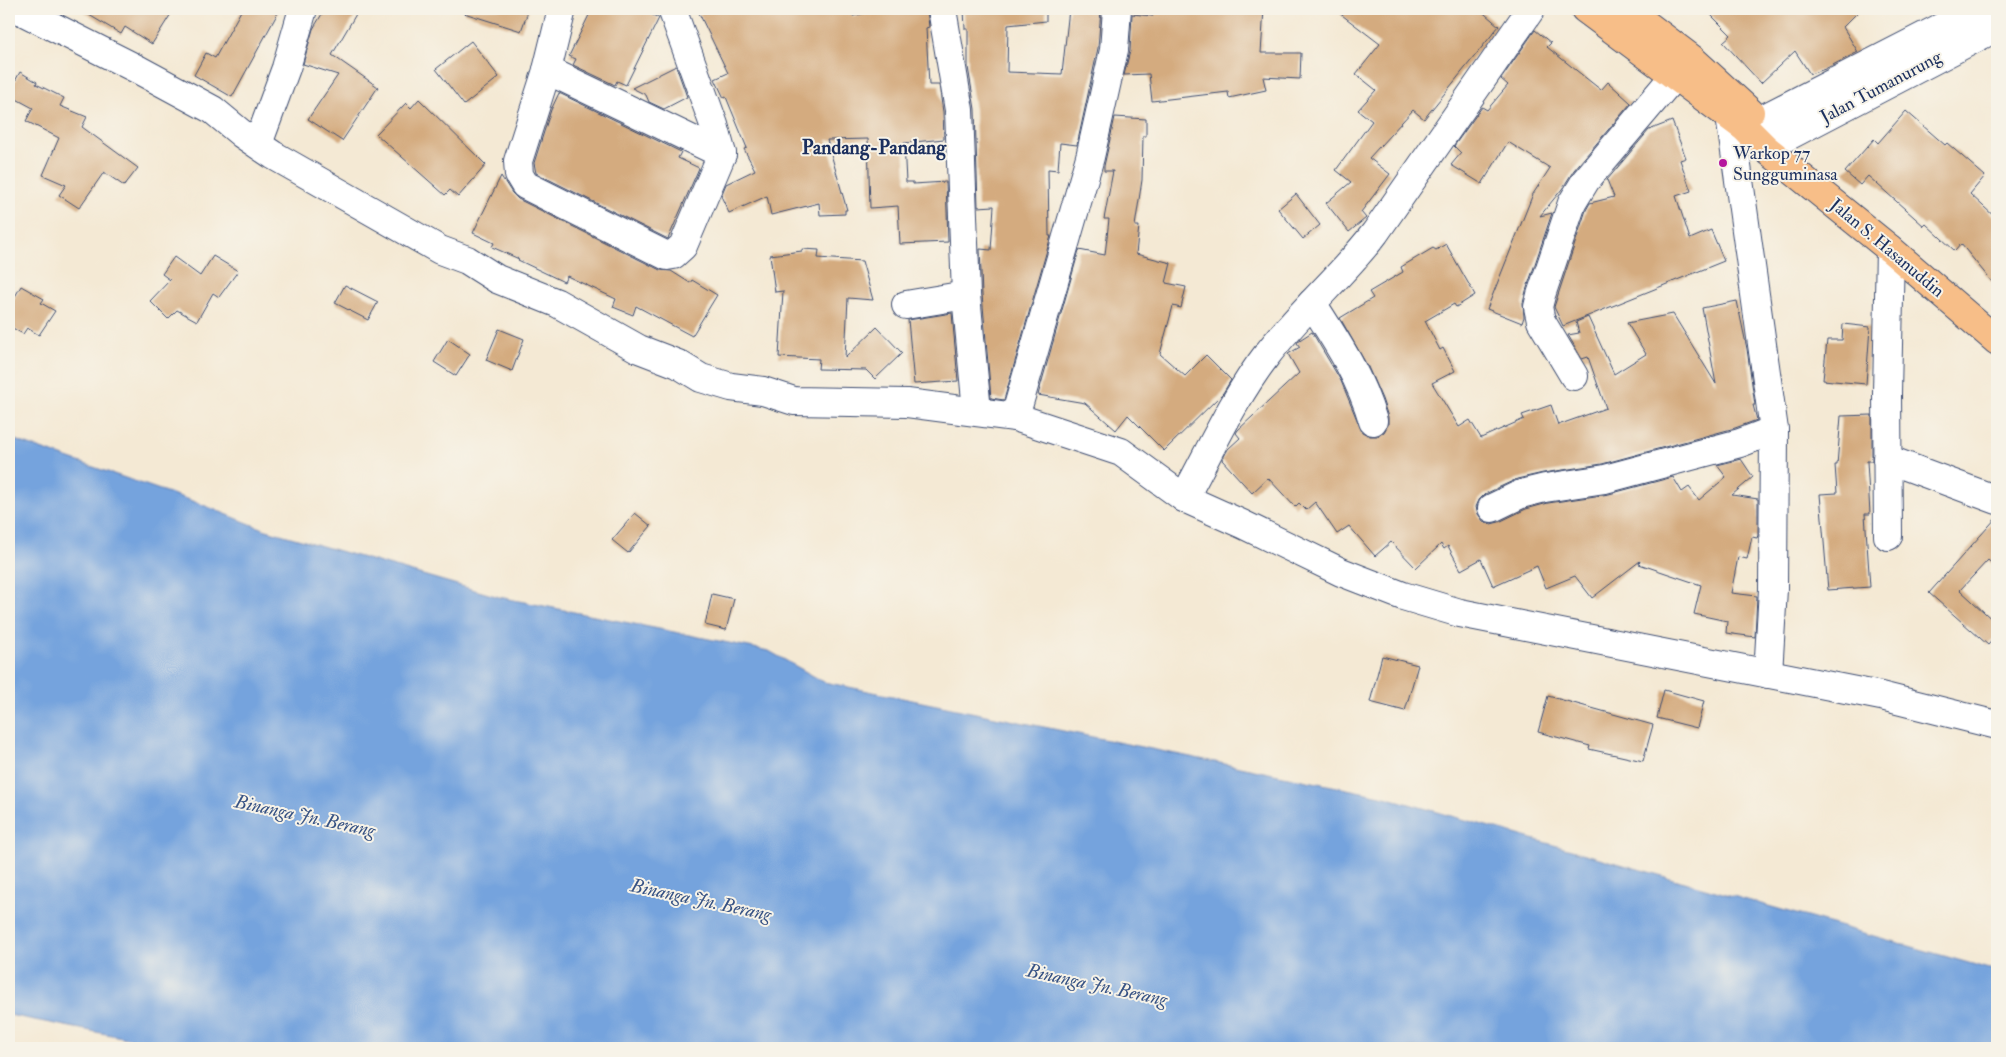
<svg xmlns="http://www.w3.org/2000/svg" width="2006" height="1057" font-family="'IM FELL Double Pica',serif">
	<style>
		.water { fill: #74a3dd; stroke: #48699e }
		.building { fill: #d4ab7f }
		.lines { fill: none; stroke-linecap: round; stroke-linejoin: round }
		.minor-casing { stroke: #3c4b70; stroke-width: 30 }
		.highway-casing { stroke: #3c4b70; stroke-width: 30 }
		.minor { stroke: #fff; stroke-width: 28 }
		.highway { stroke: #f7be88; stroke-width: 28 }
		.poi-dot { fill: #b5179e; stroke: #f7f3e8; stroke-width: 2 }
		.labels { text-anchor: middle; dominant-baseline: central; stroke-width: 4; stroke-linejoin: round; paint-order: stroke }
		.street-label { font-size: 18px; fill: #1b2f5e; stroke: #f7f3e8 }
		.poi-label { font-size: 18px; fill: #1b2f5e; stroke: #f7f3e8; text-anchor: start }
		.water-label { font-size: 19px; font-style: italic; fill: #365284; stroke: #f7f3e8 }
		.quarter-label { font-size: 20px; font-weight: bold; fill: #1b2f5e; stroke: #f7f3e8 }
	</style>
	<rect width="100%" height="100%" fill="#f7f3e8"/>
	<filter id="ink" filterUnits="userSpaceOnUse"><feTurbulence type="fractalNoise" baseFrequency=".02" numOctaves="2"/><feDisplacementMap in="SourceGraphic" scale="10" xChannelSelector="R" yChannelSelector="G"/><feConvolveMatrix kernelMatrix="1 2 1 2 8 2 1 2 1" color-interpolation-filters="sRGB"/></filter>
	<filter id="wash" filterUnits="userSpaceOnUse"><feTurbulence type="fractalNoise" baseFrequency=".0096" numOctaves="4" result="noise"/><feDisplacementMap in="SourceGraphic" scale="20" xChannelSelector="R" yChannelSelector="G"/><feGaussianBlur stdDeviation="1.12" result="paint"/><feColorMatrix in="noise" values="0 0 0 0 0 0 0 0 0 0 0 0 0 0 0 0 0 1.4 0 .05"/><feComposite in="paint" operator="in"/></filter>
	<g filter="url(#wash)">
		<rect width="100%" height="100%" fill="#f4e9d4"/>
		<path class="water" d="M9,438l189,65 65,26 236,68 270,54 55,31 557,114 616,175v77h-1819l-169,-33z"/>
		<g id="blocks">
			<g class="building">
				<path d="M79,9h95l-22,35 -27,-17 -4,7z"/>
				<path d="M242,9h38l-48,88 -38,-22 12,-22 9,5z"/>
				<path d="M325,9h34l-27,46 46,32 -36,54 -34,-22 30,-44 -35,-11 10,-35z"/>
				<path d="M465,9h64l-8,22 -57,-18z"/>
				<path d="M592,9h48l19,9 -33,67 -9,-4 -2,4 -42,-20 3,-6 -7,-3z"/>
				<path d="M697,9h153l3,7 30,-7h44l2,18 -3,1 3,57h10l4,27 1,27 -40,4 2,39h7v2l33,-2 2,60 -48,2 -2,-38 -28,2 -2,-69 -41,1 20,70h-2v4l-25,1 -1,-12 -48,12 -4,-19 -38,17 -8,-17 5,-12 29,-14 -11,-21 3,-1 -21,-51 -2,1 -9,-19 13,-6z"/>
				<path d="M964,9h82v12l-38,4 -1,47 55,2 7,-65h32l-3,39 -21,97 -17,-2 -2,27 -10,-1 1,67h2l-47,164 -13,-2 -9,-104 -2,-45 11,1 3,-44 -16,1 -3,-98 -7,-42v-38h-3z"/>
				<path d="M1153,9h111l-3,44h40l-1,26 -37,-2 3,13 -37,8 -1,-6 -76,9 -3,-27 -25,1 6,-24 2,-37 21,2z"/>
				<path d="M1334,9h145l20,17 -75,93 -11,-9 -44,48 21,16 -29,38 5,6 -17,14 -23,-29 25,-21 -15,-12 36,-49 -14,-11 18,-20 -20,-16 24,-30z"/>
				<path d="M1705,9h156l-18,18 15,25 -33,17 -15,5 -15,-23 -34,32 -38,-41 8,-7z"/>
				<path d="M1535,30l16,13 -4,4 54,43 7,-8 23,21 -57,67 -12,19 -22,27 12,-3 -26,78 -3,12 1,14 -2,6 -35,-14 46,-115 17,-26 -42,-26 -26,42 -31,-19 10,-12 -7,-7 28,-39 5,3 21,-25 -7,-6z"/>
				<path d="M471,41l28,36 -35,28 -28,-36z"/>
				<path d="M676,66l11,31 -23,12 -15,-7 -3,-7 -14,-7z"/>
				<path d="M20,72l17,10 -1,2 28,14 -4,8 27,11 -5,10 56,41 -14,18 -20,-14 -25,36 -20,-13 7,-10 -23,-10 16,-37 -33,-17 7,-13 -24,-13v-3z"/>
				<path d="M559,93l122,59 -3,6 21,10 -31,71 -132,-66 -2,-10 17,-53z"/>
				<path d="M419,99l67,66 -28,32 -8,-7 -5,5 -69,-61 30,-31 5,5z"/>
				<path d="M1906,111l39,34 2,-2 38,33 -15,18 27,25v69l-36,-44 -6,7 -29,-27 -2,2 -56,-50 -8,9 -15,-13 29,-33 4,4z"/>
				<path d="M1115,117l31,2v17h-3l-1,44 -7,46h4l-3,28 35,9 -5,20 20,4 -5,21 -8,-2 -13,48 25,22 21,-21 25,25 -8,13 -59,58 -36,-36 -12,15 -31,-27 -47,-8 41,-145 26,5 4,-36h-5l9,-48h-9v-5z"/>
				<path d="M1672,121l14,37 -6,2 11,31 -15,5 14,43 21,-9 13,31 -161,65 -9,-19 32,-97 4,-7 24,-6 -7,-17 42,-50z"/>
				<path d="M501,176l11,17 6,6 142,71 11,1 19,12 2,-3 25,15 -25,41 -56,-30 -3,9 -20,-8 3,-8 -49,-23 -3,6 -46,-22 1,-1 -27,-12 2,-4 -21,-10z"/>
				<path d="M1296,194l24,31 -17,14 -25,-30z"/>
				<path d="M1446,244l29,51 -19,12 -2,-3 -29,17 15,29 3,-2 12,23 -23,12 27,44 11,-7 11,18 43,-19 -2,-4 29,-10 7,20 48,-17 -18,-51 -6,2 -14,-24 11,-2 -3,-11 12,-5 26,57 32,-20 -19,-31 46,-9 43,70 -14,-76 35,-7 10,48 8,56h-2l4,15 -22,8 -133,36 -59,9 -26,6 -32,15 -6,6 -3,7 2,7 5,7 8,3 8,-2 27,-13 22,-6 61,-9 64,-17 9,15 7,-5 10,13 27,-23 -9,-12 24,-6 12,18 -21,18 26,4v36l-1,3 -5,-1 -5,22 -9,-2 -7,36 26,3 -2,41 -29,-4 1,-12 -33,-7 7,-29 -62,-21 1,-3 -48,37 -17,-22 -29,12 -9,-22 -44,20 -12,-27 -20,11 -13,-24 -4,3 -3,-5 -25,24 -25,-26 -16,14 -26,-30 -12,8 -22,-32 -9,8 -7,-7 -4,4 -27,-29 -16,15 -30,-33 6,-11 12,-11 -4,-5 2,-3 61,-57 -11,-19 12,-7 -3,-4 1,-2 14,-9 29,49 21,51 8,4h8l6,-4 4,-7v-8l-6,-18 -14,-32 -28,-49 33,-20 -4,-6 34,-20 -2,-5 32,-19 3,2z"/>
				<path d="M802,249l17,1 -1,8 44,3 11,39 -25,-2 -3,60 32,-31 25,26 -27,26 -9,-9 -48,-1 1,-10 -40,-2 4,-66 -8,1 -5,-37 32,-4z"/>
				<path d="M213,256l25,15 -19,26 -6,-4 -16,28 -20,-11 -9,9 -18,-18 20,-21 -8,-6 12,-17 26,19z"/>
				<path d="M345,285l33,17 -10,18 -33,-17z"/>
				<path d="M21,286l23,13 -3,4 14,8 -16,24 -12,-7 -4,6 -14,-8v-19z"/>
				<path d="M952,313l6,68 -44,3 -6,-64z"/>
				<path d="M1843,324l27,3 -4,57 -43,-4 4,-40h15z"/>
				<path d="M499,329l25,10 -12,32 -26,-11z"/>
				<path d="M448,339l22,15 -14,22 -22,-14z"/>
				<path d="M1872,415v46h-5l3,53h-5l5,73 -42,3 -8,-96 17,-1 -2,-28h2l4,-49z"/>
				<path d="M635,513l16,13 -23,27 -16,-13z"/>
				<path d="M1997,517v51l-9,-8 -28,30 37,34v11l-9,10 -59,-52z"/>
				<path d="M712,594l22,5 -8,31 -21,-5z"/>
				<path d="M1382,656l36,9 -13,46 -35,-9z"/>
				<path d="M1664,690l40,11 -7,27 -40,-10z"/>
				<path d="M1548,696l105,29 -10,36 -54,-12 1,-3 -52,-14z"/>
			</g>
		</g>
	</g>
	<g filter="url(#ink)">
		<use href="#blocks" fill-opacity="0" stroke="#3c4b70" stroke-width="1"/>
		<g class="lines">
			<defs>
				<g id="minor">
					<path d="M18,9l121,61 74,40 29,24 31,21 167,95 27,10 30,19 60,24 82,46 39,15 23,14 30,9 32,4 31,10 113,2 108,14 106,35 63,46 58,26 99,48 62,24 57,17 421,83 116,29"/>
					<path d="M562,9l-15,61 -29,91 1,14 6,10 142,71 6,-1 10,-9 39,-92 -8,-29 -42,-116"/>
					<path d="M942,9l17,101 7,185 11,116"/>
					<path d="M547,70l175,84"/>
					<path d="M1730,116l44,314 -1,159 -5,85"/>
					<path d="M1745,128l232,-119"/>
					<path d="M258,144l28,-76 17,-59"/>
					<path d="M1765,148l232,-121"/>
					<path d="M1312,303c25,39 48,73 61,118"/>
					<path d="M906,305l60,-10"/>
					<path d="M1574,376l-33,-55 -3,-14 3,-12 31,-92 14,-23 89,-105"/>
					<path d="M1015,417l75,-260 24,-107 3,-41"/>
					<path d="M1887,459l110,41"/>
					<path d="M1184,498c26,-47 49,-99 82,-142 33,-44 76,-80 109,-123l156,-224"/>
					<path d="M1492,508l29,-14 24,-6 60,-9 135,-36 34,-13"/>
					<path d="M1888,536l-1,-143 3,-144"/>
				</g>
				<g id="highway">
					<path d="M1585,9l160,119 20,20 125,101 107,92"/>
					<path d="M1626,9l66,50 58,53"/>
				</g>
			</defs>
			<use href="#minor" class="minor-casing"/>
			<use href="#highway" class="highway-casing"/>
			<use href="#minor" class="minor"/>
			<use href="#highway" class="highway"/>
		</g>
	</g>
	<circle class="poi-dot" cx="1723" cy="163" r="5"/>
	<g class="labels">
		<g class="street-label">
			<text transform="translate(1881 87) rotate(-28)">Jalan Tumanurung</text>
			<text transform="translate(1887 248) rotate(40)">Jalan S. Hasanuddin</text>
		</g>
		<g class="poi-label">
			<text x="1733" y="153">Warkop 77<tspan x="1733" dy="21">Sungguminasa</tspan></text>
		</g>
		<g class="water-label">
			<text transform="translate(305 816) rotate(12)">Binanga Jn. Berang</text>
			<text transform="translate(701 900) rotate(12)">Binanga Jn. Berang</text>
			<text transform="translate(1097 985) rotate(12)">Binanga Jn. Berang</text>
		</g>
		<g class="quarter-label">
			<text x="874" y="147">Pandang-Pandang</text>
		</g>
	</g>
	<rect width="2006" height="1057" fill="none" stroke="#f7f3e8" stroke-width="30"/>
</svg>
